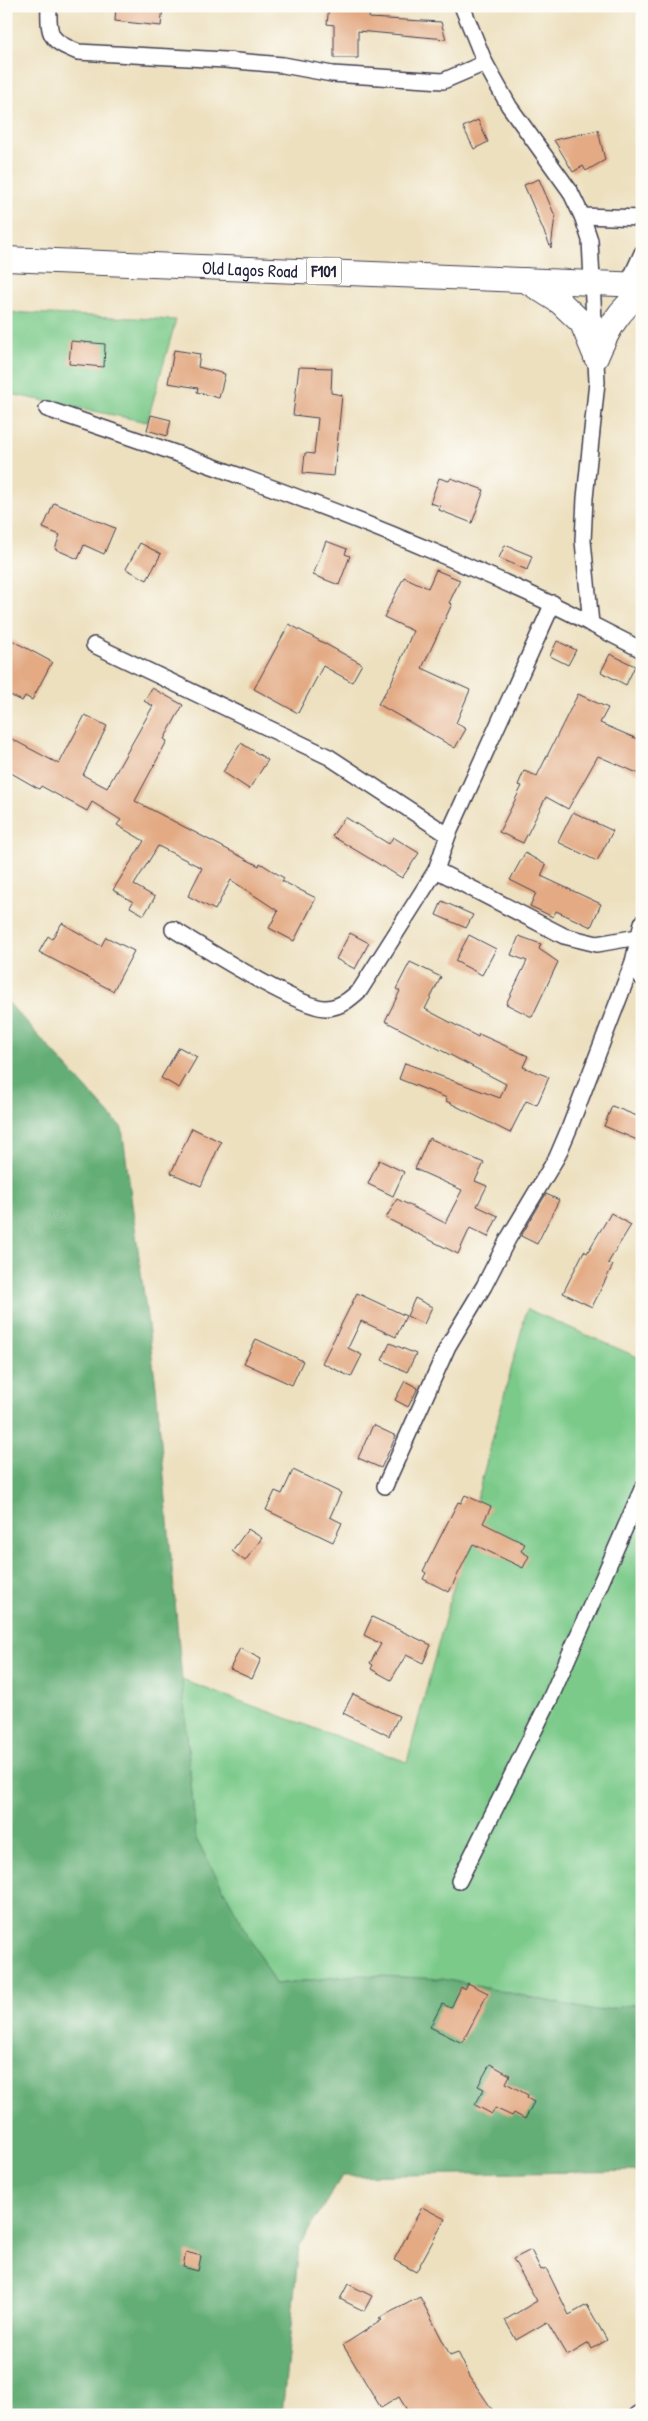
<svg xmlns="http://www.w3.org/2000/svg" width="648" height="2421" font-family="'Patrick Hand',sans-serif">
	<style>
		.green { fill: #7bca8a; stroke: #4e7662 }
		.forest { fill: #64ae76; stroke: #436858 }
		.building { fill: #e3aa84 }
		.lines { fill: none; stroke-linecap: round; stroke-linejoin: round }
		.minor-casing { stroke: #403e4f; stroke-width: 18 }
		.primary-casing { stroke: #403e4f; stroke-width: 26 }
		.minor { stroke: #fff; stroke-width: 15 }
		.primary { stroke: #fff; stroke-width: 24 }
		.labels { text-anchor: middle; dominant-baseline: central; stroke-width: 5; stroke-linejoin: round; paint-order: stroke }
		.shield { fill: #fdfcf7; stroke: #646373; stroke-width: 1 }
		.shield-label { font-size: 16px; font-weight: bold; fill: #22223b }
		.street-label { font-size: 18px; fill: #22223b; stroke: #fdfcf7 }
	</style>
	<rect width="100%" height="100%" fill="#fdfcf7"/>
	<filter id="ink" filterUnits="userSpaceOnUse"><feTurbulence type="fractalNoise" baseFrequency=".02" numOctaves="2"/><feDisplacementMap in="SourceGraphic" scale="10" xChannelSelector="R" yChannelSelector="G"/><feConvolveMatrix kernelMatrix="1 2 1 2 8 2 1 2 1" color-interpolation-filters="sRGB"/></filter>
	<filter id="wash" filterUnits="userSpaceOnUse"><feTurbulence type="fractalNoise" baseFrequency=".0096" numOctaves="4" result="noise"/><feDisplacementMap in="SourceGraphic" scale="20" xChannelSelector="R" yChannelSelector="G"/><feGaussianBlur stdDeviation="1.12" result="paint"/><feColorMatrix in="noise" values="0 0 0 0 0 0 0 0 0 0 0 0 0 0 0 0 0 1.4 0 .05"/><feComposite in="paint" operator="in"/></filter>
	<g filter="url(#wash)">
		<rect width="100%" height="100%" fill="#ede0bf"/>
		<g class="green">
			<path d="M6,312l170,8 -29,102 -141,-29z"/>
			<path d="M527,1309l115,50v644l-47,8 -152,-32 -85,-4 -83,9 -79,-145 -14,-159 225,82z"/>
		</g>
		<path class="forest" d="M6,1000l116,128 34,258 40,453 79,145 83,-9 85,4 152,32 47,-8v168l-300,5 -43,70 -17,169h-276z"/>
		<g id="blocks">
			<g class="building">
				<path d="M116,6h47l-2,20 -46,-5z"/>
				<path d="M329,6h41l-1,12 72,4 5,17 -88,-8v27h-24v-33l-7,-1z"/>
				<path d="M478,120l10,22 -14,7 -11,-22z"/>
				<path d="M598,130l7,30 -19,11 -3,-5 -10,6 -19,-32z"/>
				<path d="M539,179l16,37 -4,32 -27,-63z"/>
				<path d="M71,341l34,3 -1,23 -35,-3z"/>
				<path d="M174,350l26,4 -2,13 27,7 -6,24 -22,-6 1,-4 -30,-5z"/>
				<path d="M299,367l33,1 -1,25 11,2 -8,81 -31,-3 2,-20 9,1 4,-36 -25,-3z"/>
				<path d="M151,415l20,5 -4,16 -20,-6z"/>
				<path d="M439,478l10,3 2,-3 33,12 -12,33 -33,-13 1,-4 -10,-3z"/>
				<path d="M54,503l61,25 -11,26 -20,-9 -6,14 -23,-10 5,-14 -17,-7z"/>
				<path d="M326,541l21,8 -2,5 5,2 -11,29 -26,-10z"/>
				<path d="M140,543l21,11 -14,26 -21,-11z"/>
				<path d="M505,545l27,11 -5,14 -28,-12z"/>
				<path d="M436,570l24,10 -11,23 3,1 -30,64 48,22 -14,33 10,6 -11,19 -77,-44 13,-21 22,-52 -29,-14 20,-40 24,11z"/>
				<path d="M289,624l73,40 -10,18 -29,-16 -25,47 -44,-24z"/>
				<path d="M6,637l46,25 -20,38 -7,-4 -3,5 -16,-8z"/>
				<path d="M557,641l19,9 -8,15 -18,-9z"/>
				<path d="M610,654l25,12 -9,19 -25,-13z"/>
				<path d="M152,688l31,17 -19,34 3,2 -32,60 124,65 1,-3 24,15 -2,3 34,17 -22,43 -25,-13 9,-17 -47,-31 -16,30 -27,-14 14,-28 -44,-22 -24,39 21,12 -11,18 -14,-8 3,-5 -20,-12 31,-49 -27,-16 4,-5 -29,-18 -5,9 -46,-25 -2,3 -33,-19v-34l53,28 26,-49 22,11 -24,49 24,13 46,-82 -9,-5z"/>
				<path d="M578,694l30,14 -8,15 42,18v34l-44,-19 -30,53 -22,-12 -23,46 -24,-11 23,-46 -4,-1 6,-14 13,5z"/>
				<path d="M241,743l27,17 -19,29 -26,-17z"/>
				<path d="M573,812l40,19 -16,30 -39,-19z"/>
				<path d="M345,817l44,27 4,-7 26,16 -17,25 -70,-42z"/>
				<path d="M525,853l21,12 -5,11 60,28 -10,23 -35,-16 -3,6 -23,-11 6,-13 -26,-13z"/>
				<path d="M442,901l31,14 -7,13 -30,-13z"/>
				<path d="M62,923l39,23 5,-9 28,14 -21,40 -74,-39 9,-16 4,3z"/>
				<path d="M350,933l19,10 -14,26 -19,-10z"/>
				<path d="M469,935l27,14 -14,26 -27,-14z"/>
				<path d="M519,936l22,8 -2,5 19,13 -26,55 -26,-13 21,-43 -16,-6z"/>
				<path d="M410,962l31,15 -16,32 53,28 1,-3 49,22 -5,11 26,10 -12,28 -11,-4 -16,32 -64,-32 1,-3 -48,-19 6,-16 95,35 6,-14 -121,-63 15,-30 -4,-2z"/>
				<path d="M179,1047l18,10 -18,31 -18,-10z"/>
				<path d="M612,1106l30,12v24l-38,-16z"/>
				<path d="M192,1128l29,14 -20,44 -30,-13z"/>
				<path d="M429,1138l55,25 -9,18 12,5 -10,20 21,10 -10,21 -18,-9 -12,26 -72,-36 11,-19 48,24 17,-33 -47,-21z"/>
				<path d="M379,1160l25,12 -11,24 -25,-12z"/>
				<path d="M546,1194l13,6 -22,44 -16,-8z"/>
				<path d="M611,1213l20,12 -23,38 5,2 -21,42 -29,-14 21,-42 3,2z"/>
				<path d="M357,1293l49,23 -10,21 -35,-16 -13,27 14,7 -11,22 -29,-14z"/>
				<path d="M415,1298l17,9 -8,17 -17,-8z"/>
				<path d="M256,1339l47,22 -11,24 -48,-22z"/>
				<path d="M390,1343l26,11 -9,18 -25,-12z"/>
				<path d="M405,1381l13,7 -10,19 -13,-7z"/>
				<path d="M373,1425l23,11 -15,32 -23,-10z"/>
				<path d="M293,1470l48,23 -11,24 12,6 -9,19 -67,-32 9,-19 7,3z"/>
				<path d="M465,1495l26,12 -8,16 42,21 -4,7 8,5 -6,12 -50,-24 -24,48 -26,-13 3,-6 -3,-2 35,-69 3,1z"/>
				<path d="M248,1529l14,9 -17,23 -13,-10z"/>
				<path d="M372,1617l59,28 -8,18 -17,-8 -15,25 -20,-11 2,-4 -3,-2 11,-19 -17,-9z"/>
				<path d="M240,1648l21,11 -9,20 -22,-10z"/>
				<path d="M353,1694l46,22 -10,20 -46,-23z"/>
				<path d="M468,1983l20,10 -26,50 -32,-16 12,-23 9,4 10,-21 4,2z"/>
				<path d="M490,2064l20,11 -4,8 22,12 -1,3 7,4 -9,17 -11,-6 -2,3 -17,-8 -3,6 -17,-9 9,-16 -6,-3z"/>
				<path d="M422,2207l23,12 -29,53 -22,-12z"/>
				<path d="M531,2250l10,20 5,-2 23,47 18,-10 20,35 -15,9 -3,-6 -22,13 -20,-34 -31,18 -11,-20 32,-19 -24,-42z"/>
				<path d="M186,2252l15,4 -3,15 -15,-4z"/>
				<path d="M348,2284l24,12 -8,15 -24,-12z"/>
				<path d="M420,2297l30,58 8,-3 12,25 26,38h-86l-11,-18 -18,11 -38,-63 39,-25 -3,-2z"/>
			</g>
		</g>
	</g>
	<g filter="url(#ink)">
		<use href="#blocks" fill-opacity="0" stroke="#403e4f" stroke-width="1"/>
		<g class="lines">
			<defs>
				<g id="minor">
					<path d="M49,6c-1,30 1,35 29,46l147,8 58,5 49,9 111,7 42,-18"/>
					<path d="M462,6l23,57 24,43 61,85 12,25 8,24 7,142 -12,116 -2,43 8,83 51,26"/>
					<path d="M582,216l60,2"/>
					<path d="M628,284l14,-31"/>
					<path d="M47,409c136,46 272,93 404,150 47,21 95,40 140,65"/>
					<path d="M94,645l235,112 119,78"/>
					<path d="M436,870l12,-35 105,-232"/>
					<path d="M173,929c26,16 129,81 154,79 14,-1 23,-9 33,-18l76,-120 128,66 33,8 41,-7"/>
					<path d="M633,962l9,16"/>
					<path d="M385,1486l63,-140 36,-60 24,-47 49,-82 12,-28 64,-167 9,-39"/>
					<path d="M459,1881l91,-182 92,-210"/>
					<path d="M637,2415l5,-3"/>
				</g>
				<g id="primary">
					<path id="s1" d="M6,259l636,26"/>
					<path d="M525,280l35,22 22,21 14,34"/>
					<path d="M596,357c10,-23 23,-50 46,-63"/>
				</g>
			</defs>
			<use href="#minor" class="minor-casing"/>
			<use href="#primary" class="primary-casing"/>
			<use href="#minor" class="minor"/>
			<use href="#primary" class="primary"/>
		</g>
	</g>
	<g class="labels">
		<rect class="shield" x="306.5" y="257.5" width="35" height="27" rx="4"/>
		<g class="shield-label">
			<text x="324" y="271">F101</text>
		</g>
		<g class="street-label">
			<text stroke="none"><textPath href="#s1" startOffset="244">Old Lagos Road</textPath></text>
		</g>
	</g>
	<rect width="648" height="2421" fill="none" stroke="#fdfcf7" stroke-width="25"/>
</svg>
